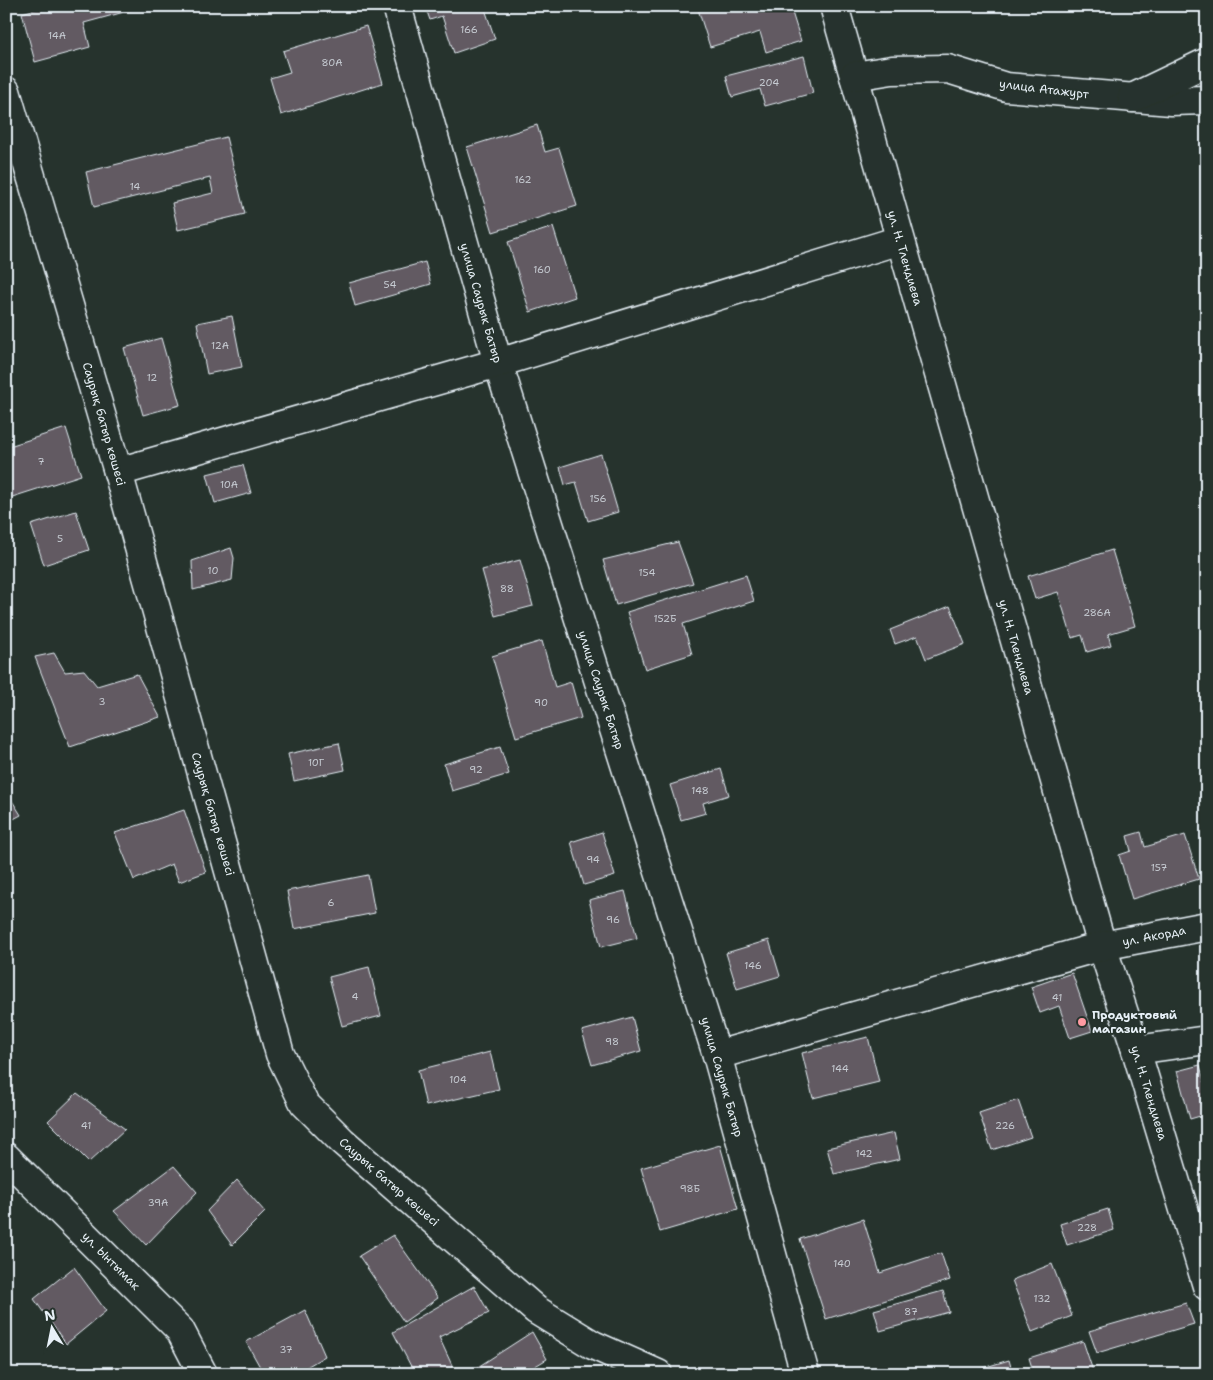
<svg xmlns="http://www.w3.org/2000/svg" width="1213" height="1380" font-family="'Shantell Sans',sans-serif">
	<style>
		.building { fill: #625a62; stroke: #e8f1f8 }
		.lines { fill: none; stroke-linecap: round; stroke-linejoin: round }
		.minor-casing { stroke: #e8f1f8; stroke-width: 31 }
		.minor { stroke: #26332d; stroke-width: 28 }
		.poi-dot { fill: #ff9aa2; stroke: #26332d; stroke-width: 2 }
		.labels { text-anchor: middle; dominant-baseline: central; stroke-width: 4; stroke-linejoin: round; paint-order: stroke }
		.number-label { font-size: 10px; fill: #c6cbd2 }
		.street-label { font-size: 12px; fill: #e8f1f8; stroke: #26332d }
		.poi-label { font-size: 12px; font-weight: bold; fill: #e8f1f8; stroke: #26332d; text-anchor: start }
	</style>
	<rect width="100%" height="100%" fill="#26332d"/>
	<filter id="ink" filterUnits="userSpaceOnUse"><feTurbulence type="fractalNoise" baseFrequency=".02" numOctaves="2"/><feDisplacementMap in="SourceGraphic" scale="10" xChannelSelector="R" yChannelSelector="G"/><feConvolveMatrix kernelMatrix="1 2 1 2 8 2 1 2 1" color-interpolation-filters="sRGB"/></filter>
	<g filter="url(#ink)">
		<g class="building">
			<path d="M46,6h100l-62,17 6,24 -55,15 -13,-49z"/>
			<path d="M320,6h17l-16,5z"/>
			<path d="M425,6h59l11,33 -41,14 -12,-37 -12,4z"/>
			<path d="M697,6h93l11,35 -35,11 -6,-20 -50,15z"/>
			<path d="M366,26l17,57 -102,32 -11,-37 20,-6 -7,-21z"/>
			<path d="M804,56l9,37 -48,13 -5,-17 -28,8 -6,-21z"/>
			<path d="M537,125l8,27 14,-4 18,58 -84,26 -26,-85z"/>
			<path d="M226,137l19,77 -67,16 -6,-27 41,-10 -3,-15 -116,29 -8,-35z"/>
			<path d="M553,227l22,70 -45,15 -22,-70z"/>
			<path d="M425,262l6,22 -76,22 -6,-23z"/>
			<path d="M232,316l10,51 -35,7 -10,-51z"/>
			<path d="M161,338l19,67 -37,10 -19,-67z"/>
			<path d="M66,428l15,47 -75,24v-52z"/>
			<path d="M601,454l17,58 -30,9 -12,-39 -11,3 -5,-18z"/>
			<path d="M243,465l8,28 -36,10 -8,-29z"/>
			<path d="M76,511l13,39 -45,15 -13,-40z"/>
			<path d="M678,542l15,41 -77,22 -13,-45z"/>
			<path d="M231,548l3,10 -2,22 -39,10 -1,-29z"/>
			<path d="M1112,550l23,76 -27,8 3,11 -24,7 -5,-17 -10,3 -14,-46 -23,7 -7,-23z"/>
			<path d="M520,560l13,46 -38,10 -13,-46z"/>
			<path d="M746,575l8,26 -71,23 9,30 -47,15 -18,-57z"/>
			<path d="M950,606l15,38 -39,15 -9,-23 -22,8 -5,-14z"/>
			<path d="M542,641l13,46 16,-5 10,36 -65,19 -24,-81z"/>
			<path d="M54,653l11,19 19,-2 13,16 40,-12 23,43 -90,30 -35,-90z"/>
			<path d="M339,743l6,27 -51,11 -6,-27z"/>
			<path d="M500,747l9,27 -57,17 -8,-27z"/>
			<path d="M721,769l8,26 -26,8 3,10 -25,7 -11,-35z"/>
			<path d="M6,791l15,24 -15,8z"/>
			<path d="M184,810l22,62 -27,10 -7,-18 -38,16 -19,-47z"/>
			<path d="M602,832l13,44 -31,9 -13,-43z"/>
			<path d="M1141,832l4,15 40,-12 14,44 -67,20 -13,-44 12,-4 -4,-15z"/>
			<path d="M368,875l7,38 -81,16 -7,-38z"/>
			<path d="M625,891l12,47 -36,9 -12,-47z"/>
			<path d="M769,940l11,36 -43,13 -11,-36z"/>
			<path d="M369,967l12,49 -39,10 -13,-49z"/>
			<path d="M1072,973l20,58 -22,7 -11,-32 -19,7 -9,-26z"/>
			<path d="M632,1017l9,34 -49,14 -10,-34z"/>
			<path d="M868,1037l11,45 -66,16 -11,-45z"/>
			<path d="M490,1052l9,37 -73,17 -8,-36z"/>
			<path d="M1200,1065l5,20h2v29l-17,5 -13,-48z"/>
			<path d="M77,1093l48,36 -36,33 -41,-41z"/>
			<path d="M1018,1100l13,37 -39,13 -13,-37z"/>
			<path d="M894,1133l6,26 -66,15 -7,-26z"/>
			<path d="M720,1145l18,64 -78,23 -19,-64z"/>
			<path d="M174,1166l23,26 -51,53 -32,-34z"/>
			<path d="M237,1180l28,32 -33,33 -25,-34z"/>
			<path d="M1108,1209l6,21 -47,15 -7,-21z"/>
			<path d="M863,1219l17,54 61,-20 9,27 -124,39 -26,-80z"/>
			<path d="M393,1235l45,63 -34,24 -45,-66z"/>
			<path d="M1052,1264l20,52 -40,16 -20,-52z"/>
			<path d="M74,1267l32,44 -40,33 -32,-45z"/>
			<path d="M474,1286l15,27 -50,24 17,37h-41l-22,-42z"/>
			<path d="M943,1291l6,21 -69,19 -6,-21z"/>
			<path d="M1186,1303l8,21 -97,29 -8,-22z"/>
			<path d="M305,1310l20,46 -30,18h-31l-18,-32z"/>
			<path d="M532,1332l15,27 -25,15h-55z"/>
			<path d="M1083,1341l11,33h-60l-5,-16z"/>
			<path d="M1009,1360l4,14h-50z"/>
		</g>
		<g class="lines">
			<defs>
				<g id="minor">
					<path d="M397,6l101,357 219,692 88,319"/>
					<path d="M834,6l268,940 34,104 71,236"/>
					<path d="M854,76l38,-6 56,-1 58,18 165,14 36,-1"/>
					<path d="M6,91l112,381 162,582 24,49 38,38 194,169 57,35 65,29"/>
					<path d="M1132,98l75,-36"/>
					<path d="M118,472l380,-109 402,-123"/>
					<path d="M1136,1050l71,-10"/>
					<path d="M717,1055l385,-109 105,-20"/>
					<path d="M6,1157l174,173 23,44"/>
				</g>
			</defs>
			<use href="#minor" class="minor-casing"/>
			<use href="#minor" class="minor"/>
		</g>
	</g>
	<circle class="poi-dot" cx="1082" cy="1022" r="5"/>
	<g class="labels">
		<g class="number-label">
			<text x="469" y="29">166</text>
			<text x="57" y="35">14А</text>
			<text x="332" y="62">80А</text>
			<text x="769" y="82">204</text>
			<text x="523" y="179">162</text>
			<text x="135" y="186">14</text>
			<text x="542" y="269">160</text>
			<text x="390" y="284">54</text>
			<text x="220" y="345">12А</text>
			<text x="152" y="377">12</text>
			<text x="41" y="461">7</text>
			<text x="229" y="484">10А</text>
			<text x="598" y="498">156</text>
			<text x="60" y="538">5</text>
			<text x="213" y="570">10</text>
			<text x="647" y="572">154</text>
			<text x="507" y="588">88</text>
			<text x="1097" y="612">286А</text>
			<text x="665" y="618">152Б</text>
			<text x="102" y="701">3</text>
			<text x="541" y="702">90</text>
			<text x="316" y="762">10Г</text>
			<text x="476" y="769">92</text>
			<text x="700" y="790">148</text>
			<text x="593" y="859">94</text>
			<text x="1159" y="867">157</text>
			<text x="331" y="902">6</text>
			<text x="613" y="919">96</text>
			<text x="753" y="965">146</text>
			<text x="355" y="996">4</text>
			<text x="1057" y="997">41</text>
			<text x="612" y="1041">98</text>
			<text x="840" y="1068">144</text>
			<text x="458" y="1079">104</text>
			<text x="86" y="1125">41</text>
			<text x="1005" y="1125">226</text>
			<text x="864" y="1153">142</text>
			<text x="690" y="1188">98Б</text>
			<text x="158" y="1202">39А</text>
			<text x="1087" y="1227">228</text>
			<text x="842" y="1263">140</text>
			<text x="1042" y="1298">132</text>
			<text x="911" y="1311">87</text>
			<text x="286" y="1349">37</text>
		</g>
		<g class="street-label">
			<text transform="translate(1044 89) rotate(7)">улица Атажурт</text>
			<text transform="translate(905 258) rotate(74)">ул. Н. Тлендиева</text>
			<text transform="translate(481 303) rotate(74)">улица Саурык Батыр</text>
			<text transform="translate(104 424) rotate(74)">Саурық батыр көшесі</text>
			<text transform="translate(1016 647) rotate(74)">ул. Н. Тлендиева</text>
			<text transform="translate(601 690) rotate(72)">улица Саурык Батыр</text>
			<text transform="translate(213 814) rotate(74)">Саурық батыр көшесі</text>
			<text transform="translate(1154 936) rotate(-11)">ул. Акорда</text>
			<text transform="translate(722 1077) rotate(74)">улица Саурык Батыр</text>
			<text transform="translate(1149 1093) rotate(73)">ул. Н. Тлендиева</text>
			<text transform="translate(389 1182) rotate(41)">Саурық батыр көшесі</text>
			<text transform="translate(111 1261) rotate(45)">ул. Ынтымак</text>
		</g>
		<g class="poi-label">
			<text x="1092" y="1015">Продуктовый<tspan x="1092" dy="14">магазин</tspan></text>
		</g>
	</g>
	<rect width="1213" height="1380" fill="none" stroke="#26332d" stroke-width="25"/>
	<rect x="12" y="12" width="1188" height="1355" fill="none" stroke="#e8f1f8" stroke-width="2" filter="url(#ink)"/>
	<g transform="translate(52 1328) rotate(350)" stroke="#26332d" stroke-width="4" paint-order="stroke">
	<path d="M0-4L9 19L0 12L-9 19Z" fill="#e8f1f8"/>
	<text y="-8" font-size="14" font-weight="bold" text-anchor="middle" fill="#e8f1f8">N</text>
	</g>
</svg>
